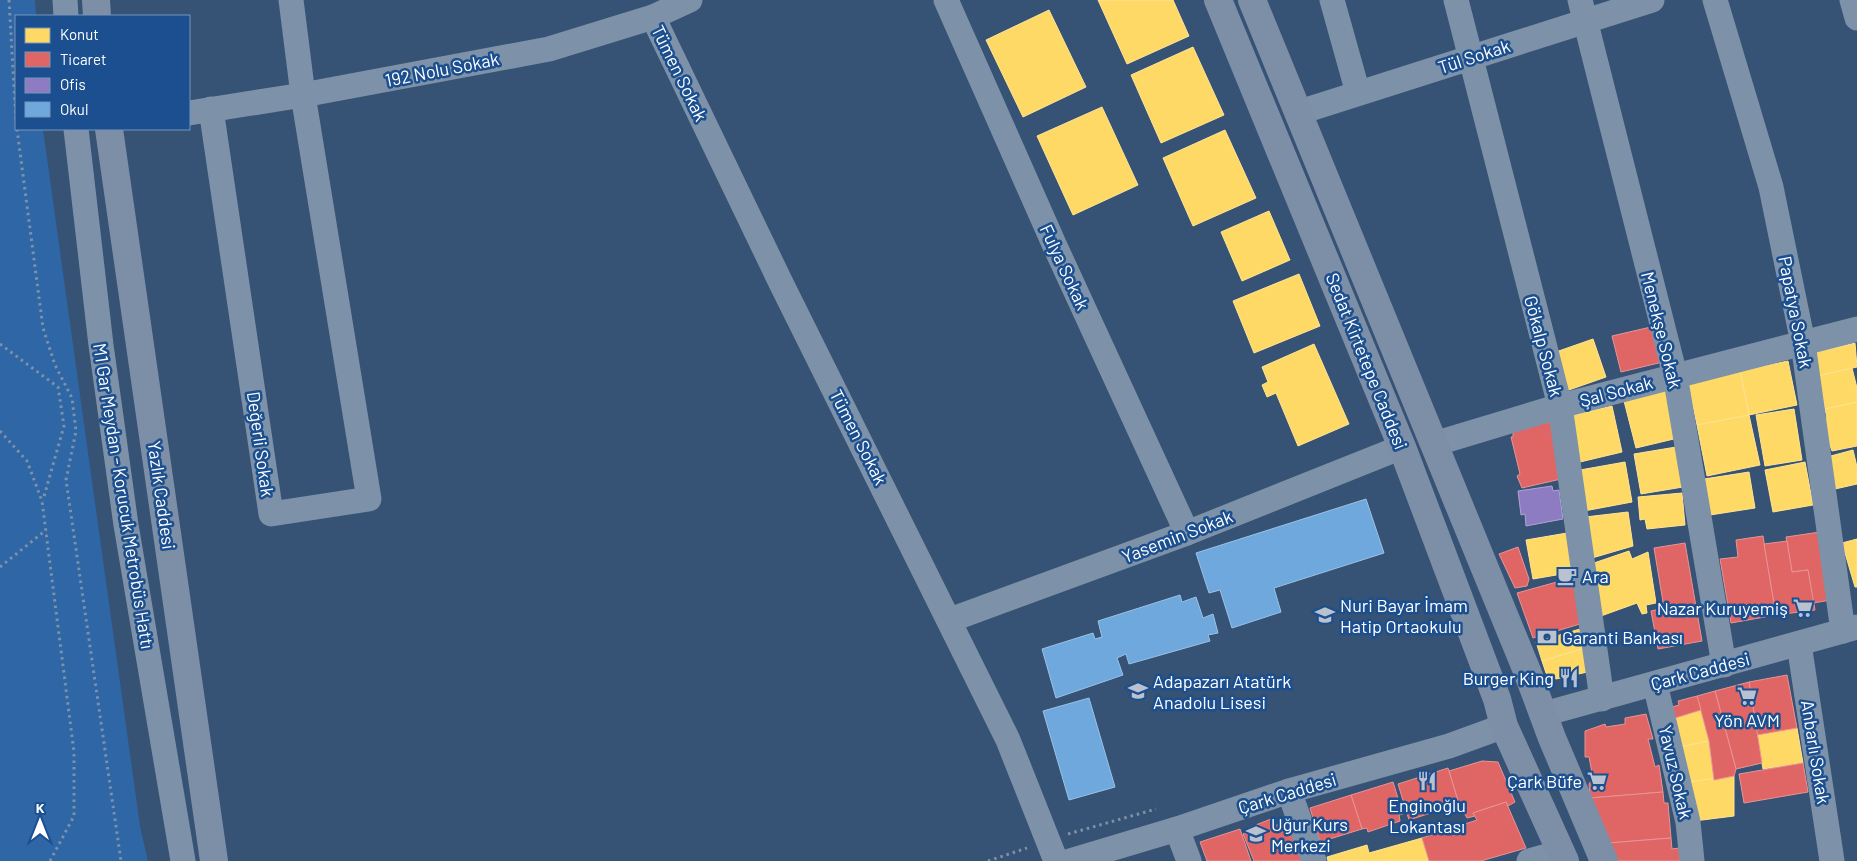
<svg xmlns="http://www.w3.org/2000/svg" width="1857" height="861" font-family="Barlow,sans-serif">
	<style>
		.green { fill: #2f66a5 }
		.homes { fill: #ffd966; stroke: #ffe494 }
		.shops { fill: #e06666; stroke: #e99494 }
		.offices { fill: #8e7cc3; stroke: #b0a3d5 }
		.schools { fill: #6fa8dc; stroke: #9ac2e6 }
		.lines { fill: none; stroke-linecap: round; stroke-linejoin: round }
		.path { stroke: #7d92a8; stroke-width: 3; stroke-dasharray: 2.5 4; stroke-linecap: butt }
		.minor { stroke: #7d92a8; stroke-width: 25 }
		.major { stroke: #7d8ea7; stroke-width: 28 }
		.labels { text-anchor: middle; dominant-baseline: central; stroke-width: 5; stroke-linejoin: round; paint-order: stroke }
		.street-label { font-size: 18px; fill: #fff; stroke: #1b4f8f }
		.poi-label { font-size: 18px; fill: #fff; stroke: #1b4f8f; text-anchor: start }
	</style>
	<rect width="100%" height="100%" fill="#365274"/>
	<path class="green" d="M0,0h35l1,16h-20v113h27l97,697 8,35h-148z"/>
	<g class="homes">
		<path d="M1098,0h75l16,36 -62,28z"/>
		<path d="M1049,10l37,77 -63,30 -37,-77z"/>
		<path d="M1193,47l31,68 -63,28 -30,-68z"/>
		<path d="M1102,107l36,78 -65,30 -36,-79z"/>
		<path d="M1225,130l31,68 -63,28 -30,-68z"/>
		<path d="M1269,211l21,49 -48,21 -21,-49z"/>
		<path d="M1299,274l21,52 -66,27 -21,-52z"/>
		<path d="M1593,339l13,38 -40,14 -13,-38z"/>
		<path d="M1855,343l2,24 -39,9 -6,-23z"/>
		<path d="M1314,344l35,80 -51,22 -22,-53 -9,4 -5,-12 6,-3 -6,-15z"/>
		<path d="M1788,361l9,44 -48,10 -9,-44z"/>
		<path d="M1852,368l5,20v14l-32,7 -7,-33z"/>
		<path d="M1740,371l9,44 -52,10 -9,-43z"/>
		<path d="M1666,391l12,47 -42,10 -12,-47z"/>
		<path d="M1857,402v44l-25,5 -11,-32 6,-1 -2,-9z"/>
		<path d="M1612,406l10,46 -42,10 -10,-46z"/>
		<path d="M1794,409l8,51 -37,6 -9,-51z"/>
		<path d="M1749,415l11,50 -53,11 -10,-51z"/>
		<path d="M1676,447l7,40 -42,7 -7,-40z"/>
		<path d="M1853,450l4,17v17l-22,5 -8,-32z"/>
		<path d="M1625,462l7,40 -48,9 -4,-41z"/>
		<path d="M1805,462l8,43 -40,7 -8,-42z"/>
		<path d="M1749,472l6,36 -45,7 -6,-36z"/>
		<path d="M1682,493l3,32 -38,4 -2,-10 -5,1 -2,-23z"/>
		<path d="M1628,512l5,34 -41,12 -7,-41z"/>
		<path d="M1567,533l7,39 -41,7 -7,-39z"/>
		<path d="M1857,539v48h-2l-13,-44z"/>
		<path d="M1629,551l3,8 16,-7 8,51 -10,2 1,8 -5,1 -5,-11 -36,13 -10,-52z"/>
		<path d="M1580,629l5,19 -43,13 -6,-19z"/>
		<path d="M1585,648l7,23 -36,8 -10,-6 -4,-12z"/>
		<path d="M1701,710l8,31 -29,6 -5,-29z"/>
		<path d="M1797,728l6,35 -40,6 -6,-34z"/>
		<path d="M1709,741l5,39 -26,2 -8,-35z"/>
		<path d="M1734,776v40l-40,5 -6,-39z"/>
		<path d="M1422,838l7,23h-101l-1,-4 40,-12 2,8z"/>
	</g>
	<g class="shops">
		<path d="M1655,326l8,36 -42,10 -9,-36z"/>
		<path d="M1552,421l9,58 -39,9 -5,-12 3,-2 -9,-37h2v-6z"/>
		<path d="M1820,532l11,68 -18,3 -5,-33 -16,2 -6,-35z"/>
		<path d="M1763,536l13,79 -45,8 -11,-64 18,-2 -2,-17z"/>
		<path d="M1787,541l5,31 16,-2 7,40 -39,5 -12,-71z"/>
		<path d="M1685,543l17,98 -44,8 -7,-38 13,-3 -10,-60z"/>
		<path d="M1518,547l11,32 -2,7 -12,2 -16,-34z"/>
		<path d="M1575,577l5,47 -47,14 -16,-45z"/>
		<path d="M1787,675l10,53 -40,7 -8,-53z"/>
		<path d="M1749,682l13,81 -26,6 -21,-78z"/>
		<path d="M1715,691l21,78 -2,7 -20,4 -5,-39 -12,-45z"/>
		<path d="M1697,696l4,14 -26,8 -3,-11 7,-2 -1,-4z"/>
		<path d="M1646,714l7,25h-5l7,28 4,-2 4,27 -73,6 -1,-14 4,-6 -4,-21h-4v-26l20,-7 1,3 19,-3v-6z"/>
		<path d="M1482,761l16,1 17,40 -7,4 -2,-4 -33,11 2,3 -8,2 -8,-14 -10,-33z"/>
		<path d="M1803,763l5,29 -64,11 -5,-29z"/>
		<path d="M1448,768l11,36 -50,16 -11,-36z"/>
		<path d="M1393,782l10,32 -4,1 1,6 -32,11 -1,-4 -5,1 -11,-34z"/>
		<path d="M1663,792l1,11h4l3,35 -63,5 -18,-45z"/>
		<path d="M1351,795l11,34 -42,13 -10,-34z"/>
		<path d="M1506,802l20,46 -45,13h-52l-7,-23 55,-18 -4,-7z"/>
		<path d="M1271,819l3,7 13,-5 16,40h-49l-11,-27 7,-3 -2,-3z"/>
		<path d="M1240,829l11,32h-44l-7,-19z"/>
		<path d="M1671,838l1,11 7,-1 1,13h-65l-7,-18z"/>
	</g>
	<path class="offices" d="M1552,486l1,5 6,-1 4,29 -37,7 -1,-12 -4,1 -3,-24z"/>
	<g class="schools">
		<path d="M1366,499l18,54 -110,35 7,24 -49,16 -12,-38 -11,3 -13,-40z"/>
		<path d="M1180,595l2,7 14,-5 7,21 10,-4 5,19 -10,2 2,6 -81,23 -3,-10 -9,4 6,17 -67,23 -14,-49 51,-16 2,6 7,-2 -4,-16z"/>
		<path d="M1089,698l26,89 -46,13 -26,-89z"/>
	</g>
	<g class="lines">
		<g class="path">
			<path d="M9,0l7,121"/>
			<path d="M17,129l26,199 12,37 17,33 4,33 -10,49 55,381"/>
			<path d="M0,344l58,43 6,39 -21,74"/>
			<path d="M0,431l27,30 15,40 32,251v64l-24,45"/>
			<path d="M0,567l46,-37"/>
			<path d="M1068,834l88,-25"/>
			<path d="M988,861l39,-13"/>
		</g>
		<g class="minor">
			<path d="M65,0l1,16"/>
			<path d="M946,0l108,244 133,289"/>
			<path d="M1332,0l26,93"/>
			<path d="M1456,0l104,406 42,293"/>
			<path d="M1580,0l95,375 49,290"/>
			<path d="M1715,0l56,187 32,156 40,288"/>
			<path d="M1852,0l5,18"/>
			<path d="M653,17l127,264 228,459 48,121"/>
			<path d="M211,109l60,405 98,-15 -66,-404 -12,-95"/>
			<path d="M189,113l114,-18 246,-46 104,-32 37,-17"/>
			<path d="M1297,113l355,-113"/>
			<path d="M76,129l25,216 25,180 57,336"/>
			<path d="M1434,444l126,-38 297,-77"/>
			<path d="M950,620l237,-87 215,-86"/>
			<path d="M1799,644l33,217"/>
			<path d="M1655,684l33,138 4,39"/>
			<path d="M1544,714l313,-87"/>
			<path d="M1289,791l25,70"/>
			<path d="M1177,829l12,32"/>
			<path d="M1070,861l107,-32 112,-38 160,-45 55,-20"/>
			<path d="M1529,861l32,-9"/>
		</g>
		<g class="major">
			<path d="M96,0l1,16"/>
			<path d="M1218,0l184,447 95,252 7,27 61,135"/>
			<path d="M1252,0l275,671 25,67 52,123"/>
			<path d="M109,129l105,732"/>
		</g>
	</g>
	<defs>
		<symbol id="cafe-bare" viewBox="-9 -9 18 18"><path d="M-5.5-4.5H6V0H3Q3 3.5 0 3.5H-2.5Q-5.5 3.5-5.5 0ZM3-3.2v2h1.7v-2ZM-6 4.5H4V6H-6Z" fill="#b9c2ce" stroke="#1b4f8f" stroke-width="2.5" paint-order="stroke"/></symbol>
		<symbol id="supermarket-bare" viewBox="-9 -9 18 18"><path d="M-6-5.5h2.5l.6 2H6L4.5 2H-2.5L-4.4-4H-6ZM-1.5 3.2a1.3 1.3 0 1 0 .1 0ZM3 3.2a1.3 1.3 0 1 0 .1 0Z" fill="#b9c2ce" stroke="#1b4f8f" stroke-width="2.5" paint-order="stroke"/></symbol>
		<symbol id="school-bare" viewBox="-9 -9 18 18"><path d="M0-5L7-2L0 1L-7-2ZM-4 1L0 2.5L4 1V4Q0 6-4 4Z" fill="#b9c2ce" stroke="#1b4f8f" stroke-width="2.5" paint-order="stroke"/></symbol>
		<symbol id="bank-bare" viewBox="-9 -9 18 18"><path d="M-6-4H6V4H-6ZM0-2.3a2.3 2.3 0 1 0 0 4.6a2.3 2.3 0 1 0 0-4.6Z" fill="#b9c2ce" stroke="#1b4f8f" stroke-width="2.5" paint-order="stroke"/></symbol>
		<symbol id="restaurant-bare" viewBox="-9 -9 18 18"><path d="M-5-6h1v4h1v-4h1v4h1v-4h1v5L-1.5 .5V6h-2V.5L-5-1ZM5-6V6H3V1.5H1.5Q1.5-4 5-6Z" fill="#b9c2ce" stroke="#1b4f8f" stroke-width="2.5" paint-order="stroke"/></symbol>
	</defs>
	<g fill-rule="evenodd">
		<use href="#cafe-bare" x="1553" y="562" width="28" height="28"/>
		<use href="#supermarket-bare" x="1789" y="594" width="28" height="28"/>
		<use href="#school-bare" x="1311" y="601" width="28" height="28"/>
		<use href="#bank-bare" x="1533" y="623" width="28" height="28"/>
		<use href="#restaurant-bare" x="1555" y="664" width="28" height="28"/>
		<use href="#school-bare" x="1124" y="677" width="28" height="28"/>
		<use href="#supermarket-bare" x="1733" y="682" width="28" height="28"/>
		<use href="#restaurant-bare" x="1413" y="767" width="28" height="28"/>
		<use href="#supermarket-bare" x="1583" y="767" width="28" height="28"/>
		<use href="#school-bare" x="1242" y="820" width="28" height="28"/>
	</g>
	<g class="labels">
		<g class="street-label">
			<text transform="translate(1474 56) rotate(-18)">Tül Sokak</text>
			<text transform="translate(442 69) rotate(-11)">192 Nolu Sokak</text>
			<text transform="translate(680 73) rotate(64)">Tümen Sokak</text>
			<text transform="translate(1065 267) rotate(65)">Fulya Sokak</text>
			<text transform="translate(1796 312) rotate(79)">Papatya Sokak</text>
			<text transform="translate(1662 330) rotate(76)">Menekşe Sokak</text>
			<text transform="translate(1544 346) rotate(75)">Gökalp Sokak</text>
			<text transform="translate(1367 361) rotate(68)">Sedat Kirtetepe Caddesi</text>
			<text transform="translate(1616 391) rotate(-15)">Şal Sokak</text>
			<text transform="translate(859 437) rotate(63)">Tümen Sokak</text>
			<text transform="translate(261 444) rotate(82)">Değerli Sokak</text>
			<text transform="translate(162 495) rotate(82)">Yazlık Caddesi</text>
			<text transform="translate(124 496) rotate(81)">M1 Gar Meydan - Korucuk Metrobüs Hattı</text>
			<text transform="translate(1177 536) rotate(-21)">Yasemin Sokak</text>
			<text transform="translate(1700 671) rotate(-15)">Çark Caddesi</text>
			<text transform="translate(1816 752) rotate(81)">Anbarlı Sokak</text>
			<text transform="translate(1676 772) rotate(77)">Yavuz Sokak</text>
			<text transform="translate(1287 793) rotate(-17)">Çark Caddesi</text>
		</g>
		<g class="poi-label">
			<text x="1582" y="576">Ara</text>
			<text x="1340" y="605">Nuri Bayar İmam<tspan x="1340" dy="21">Hatip Ortaokulu</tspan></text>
			<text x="1788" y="608" text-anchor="end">Nazar Kuruyemiş</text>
			<text x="1562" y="637">Garanti Bankası</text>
			<text x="1554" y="678" text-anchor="end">Burger King</text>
			<text x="1153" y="681">Adapazarı Atatürk<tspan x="1153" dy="21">Anadolu Lisesi</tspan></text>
			<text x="1747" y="720" text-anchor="middle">Yön AVM</text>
			<text x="1582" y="781" text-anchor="end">Çark Büfe</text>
			<text x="1427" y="805" text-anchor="middle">Enginoğlu<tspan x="1427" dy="21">Lokantası</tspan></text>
			<text x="1271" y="824">Uğur Kurs<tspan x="1271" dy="21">Merkezi</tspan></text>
		</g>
	</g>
	<rect x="15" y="15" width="175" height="115" fill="#1b4f8f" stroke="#7695bc"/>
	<rect x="25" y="28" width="25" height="15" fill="#ffd966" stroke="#7695bc"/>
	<text x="60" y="40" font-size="15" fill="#ffffff">Konut</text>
	<rect x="25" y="52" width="25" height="15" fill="#e06666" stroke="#7695bc"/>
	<text x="60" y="65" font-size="15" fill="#ffffff">Ticaret</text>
	<rect x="25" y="78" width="25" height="15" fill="#8e7cc3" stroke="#7695bc"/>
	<text x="60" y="90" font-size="15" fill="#ffffff">Ofis</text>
	<rect x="25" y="102" width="25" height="15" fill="#6fa8dc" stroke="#7695bc"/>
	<text x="60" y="115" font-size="15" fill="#ffffff">Okul</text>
	<g transform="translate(40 821)" stroke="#1b4f8f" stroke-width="4" paint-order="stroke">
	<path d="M0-4L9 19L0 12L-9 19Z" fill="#ffffff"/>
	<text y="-8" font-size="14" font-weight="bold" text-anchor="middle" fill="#ffffff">K</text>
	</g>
</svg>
